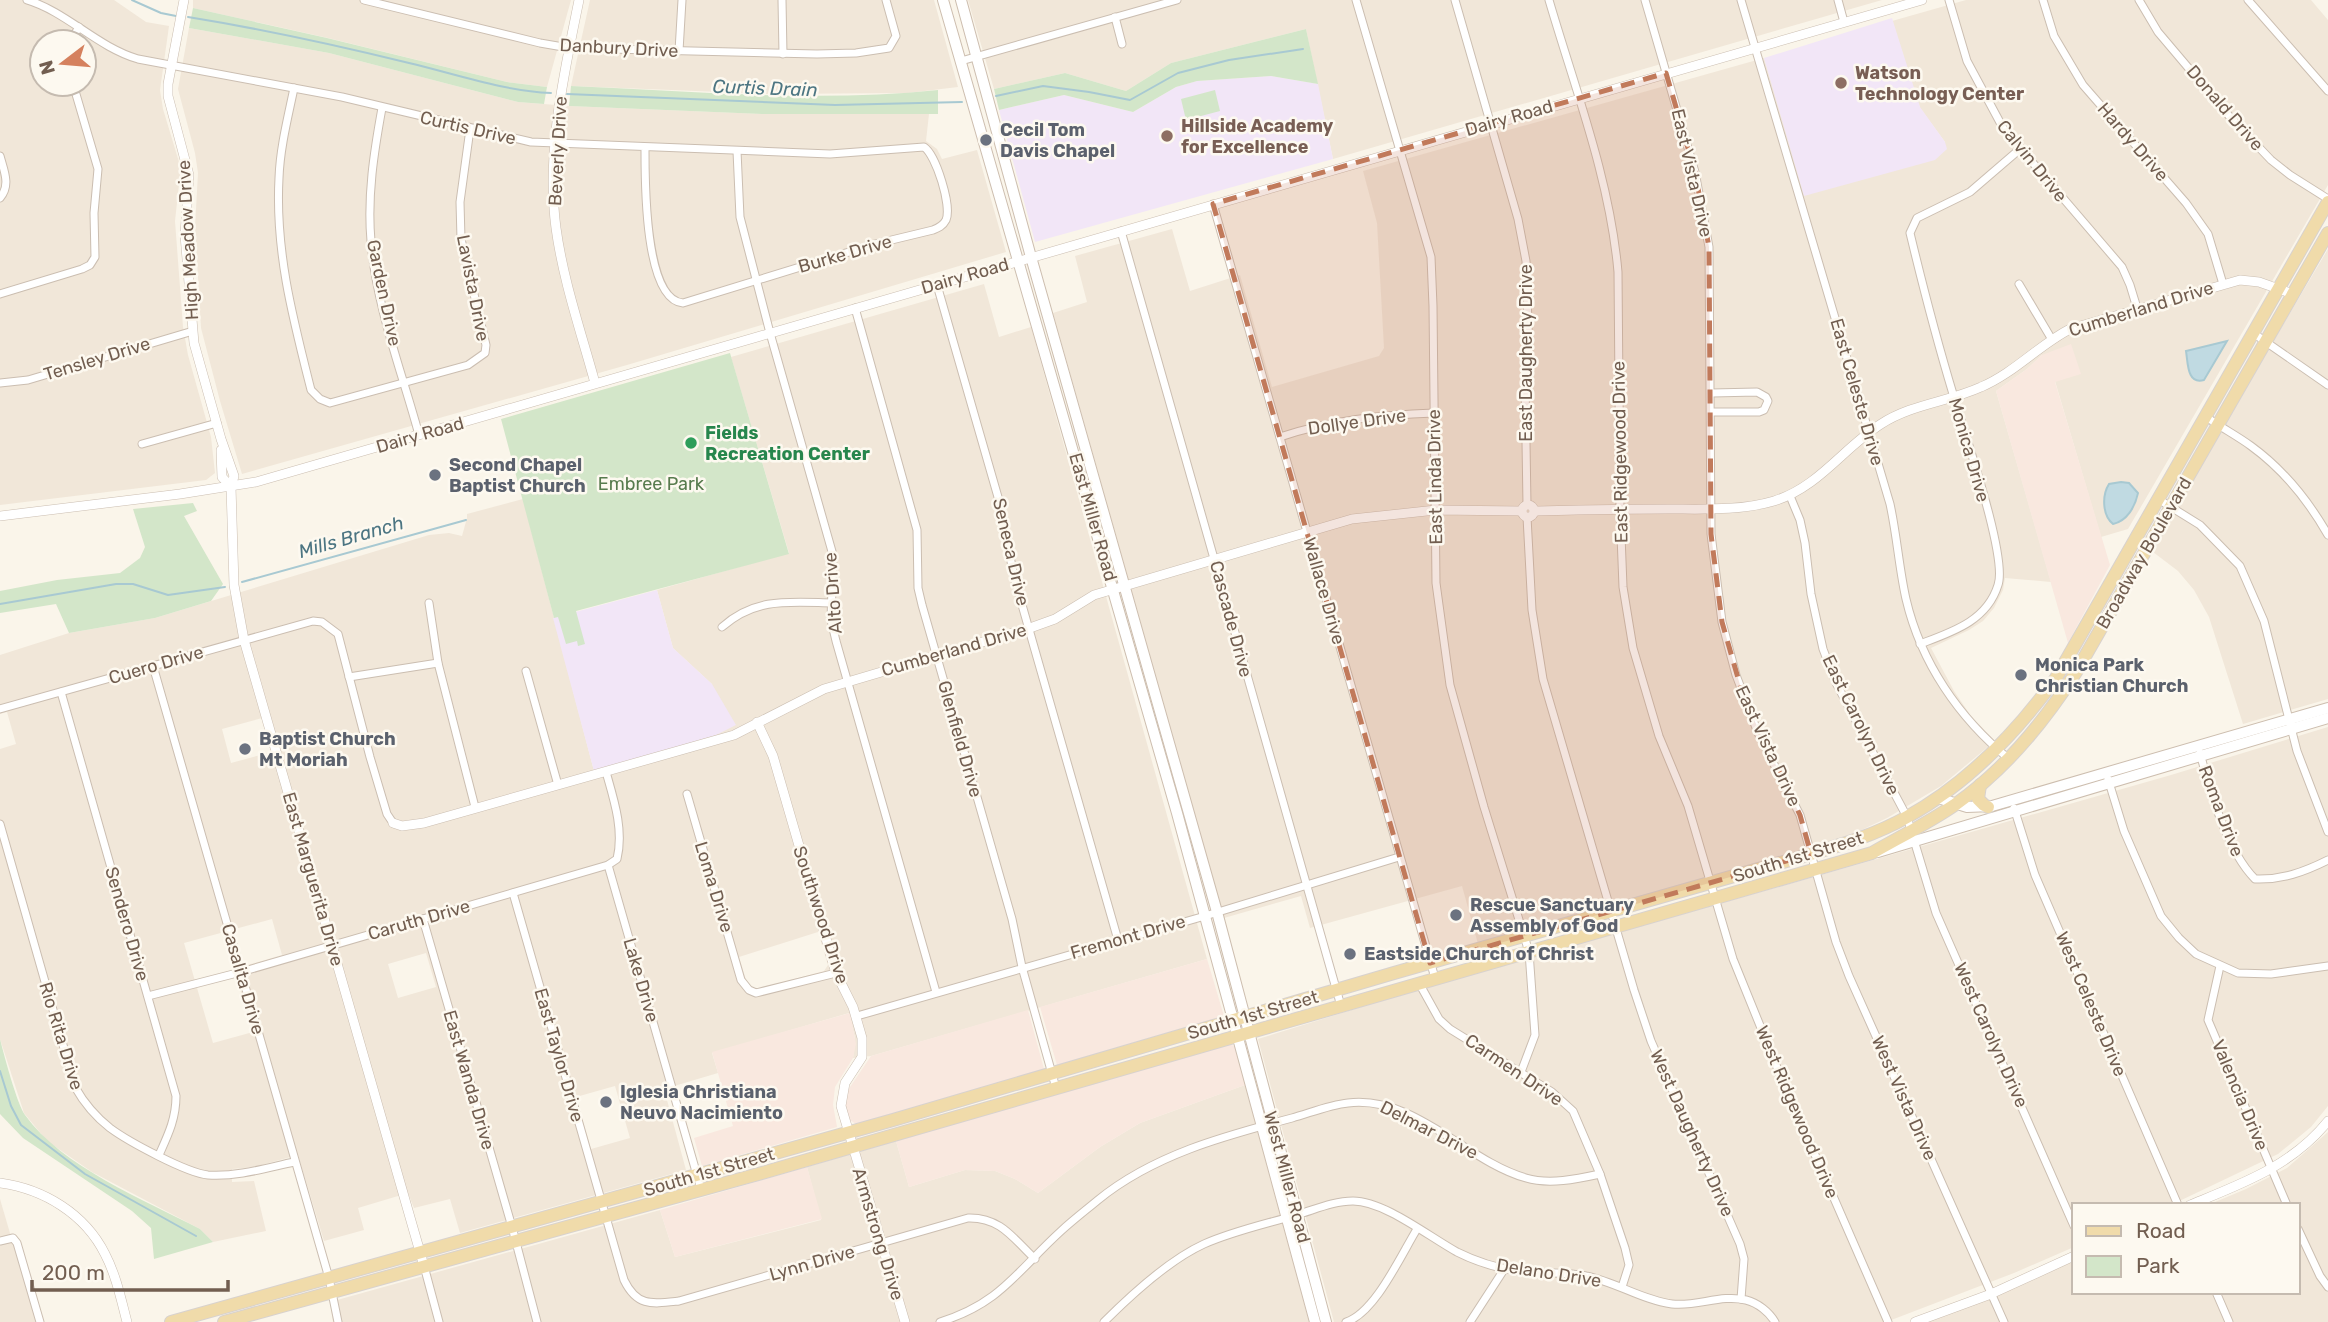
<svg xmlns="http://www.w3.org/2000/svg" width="2328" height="1322" font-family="Rubik,sans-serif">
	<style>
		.residential { fill: #f1e7d9; fill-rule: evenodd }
		.commercial { fill: #f9e8df }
		.education { fill: #f2e6f7 }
		.green { fill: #d3e6c9 }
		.water { fill: #c0dae2; stroke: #a8c9d2; stroke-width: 2 }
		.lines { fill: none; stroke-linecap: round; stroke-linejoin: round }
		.stream { stroke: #a8c9d2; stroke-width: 2 }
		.minor-casing { stroke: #cbbeb1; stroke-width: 9 }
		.tertiary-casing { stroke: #cbbeb1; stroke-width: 10 }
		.secondary-casing { stroke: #cdbeaf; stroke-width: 12 }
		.primary-casing { stroke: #d8d2ce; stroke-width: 14 }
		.minor { stroke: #fff; stroke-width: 7 }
		.tertiary { stroke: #fff; stroke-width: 9 }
		.secondary { stroke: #fff; stroke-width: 10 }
		.primary { stroke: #f0dbaa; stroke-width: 12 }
		.marked { fill: #c17a5b; fill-opacity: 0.2; stroke: #c17a5b; stroke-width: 5; stroke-dasharray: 14 9; stroke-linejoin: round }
		.education-dot { fill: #8d6e63; stroke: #fdf9f0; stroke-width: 2.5 }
		.worship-dot { fill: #6b7280; stroke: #fdf9f0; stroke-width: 2.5 }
		.leisure-dot { fill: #2e9e5b; stroke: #fdf9f0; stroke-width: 2.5 }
		.labels { text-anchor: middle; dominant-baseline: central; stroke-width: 5; stroke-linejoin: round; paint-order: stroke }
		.street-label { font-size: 18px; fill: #725e50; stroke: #fdf9f0 }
		.education-label { font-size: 18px; font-weight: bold; fill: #785e54; stroke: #fdf9f0; text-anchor: start }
		.worship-label { font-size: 18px; font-weight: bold; fill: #5b616d; stroke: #fdf9f0; text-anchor: start }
		.leisure-label { font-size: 18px; font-weight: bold; fill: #27864d; stroke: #fdf9f0; text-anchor: start }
		.park-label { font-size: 18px; fill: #577b4d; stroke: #fdf9f0 }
		.water-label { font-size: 19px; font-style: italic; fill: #4c7582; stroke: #fdf9f0 }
	</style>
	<rect width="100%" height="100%" fill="#faf5ea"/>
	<g class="residential">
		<path d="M0,0h114l32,22 23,4 -9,64 3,19 16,53 1,13 -5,46 8,106 5,28 23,82 4,36 -9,7 -206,25zM42,42h42v42h-42z"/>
		<path d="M193,0h378l-24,87 -40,-5 -179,-44 -135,-30z"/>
		<path d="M590,0h344l24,87 -50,6 -139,1 -198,-8z"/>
		<path d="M968,0h914l-549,159 -27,-130 -135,34 -45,28 -61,-18 -71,16z"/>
		<path d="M1966,0h345l17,20v165l-200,344 -27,8 -46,-156 -13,-26 -15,14 -31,22 55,191 -46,-4 -2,12 -9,18 -11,13 -14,9 -38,18 23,43 17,25 24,25 -54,45 -54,32 -36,17 -373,109 -16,-58 -152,42 -9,-32 -77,22 -171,-605 34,-11 -12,-46 97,-27 18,62 50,-16 32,112 107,-31 5,-8 -7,-125 -14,-52 401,-113 41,137 140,-53 -25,-34 -28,-87z"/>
		<path d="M189,28l140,25 189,49 51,4 193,8h167l-3,27 11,8 5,10 35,-9 29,102 -379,113 -385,109 -22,-73 -19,-73 -6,-101 3,-54 -3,-20 -17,-64z"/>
		<path d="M2328,249v450l-85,25 -34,-107 -15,-27 -16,-19 -25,-19 86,-153z"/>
		<path d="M984,284l15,53 32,-10 176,632 -336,97 -18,2 2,-20 -6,-25 -137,40 6,20 -54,16 22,81 -226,63 -10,-34 -36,9 -6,-15 -50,15 6,22 -40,11 -26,-86 -44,12 -22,2v13l22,-1 12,50 -53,11 -13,-13 -108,-57 -45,-31 -23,-28 -24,-74v-290l16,-5 -9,-32 -7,2v-59l69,-22 86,-15 274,-83 20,-2 13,3 5,-18v-4l56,-15 71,272 118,-87 -39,-36 -16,-58 132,-37 -58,-196zM262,718l9,34 -40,11 -9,-34zM272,919l10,36 -48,14 19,63 -40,11 -29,-100zM818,932l10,33 -4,6 -67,18 -9,-3 -9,-29zM426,953l10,34 -38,11 -10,-34zM615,1086l15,52 -39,11 -15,-52z"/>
		<path d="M2328,727v379l-17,21 -33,27 -107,51h-97v42l-60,26 -128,49h-552l-76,-283 142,-44 771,-220z"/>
		<path d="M1245,1085l64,237h-976l-3,-20 330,-92 15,47 146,-37 -14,-53 89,-26 13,46 56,-17 30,1 20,8 23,14 62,-46 40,-24z"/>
		<path d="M2328,1132v190h-407l153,-63v33h224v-87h-90l38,-16 41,-21z"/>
		<path d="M0,1199l36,123h-36z"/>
	</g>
	<g class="commercial">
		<path d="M2071,344l10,30 -26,8 55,183 -42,78 -72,-252 31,-22 15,-14z"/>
		<path d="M1207,959l17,57 -167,49 -17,-58z"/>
		<path d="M1028,1010l16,59 -2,2 -186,53 -6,-4 -5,-15 3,-15 23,-34z"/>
		<path d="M850,1013l6,31 -3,14 -18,29 -2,18 4,22 -135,39 -8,-28 39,-12 -21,-74z"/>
		<path d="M1230,1044l6,3 9,38 -105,38 -40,24 -62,46 -23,-14 -20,-8 -30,-1 -56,17 -13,-46 201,-60z"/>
		<path d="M807,1167l15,52 -147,38 -15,-47z"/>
	</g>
	<g class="education">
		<path d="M1892,18l28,89 25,35 2,7 -12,11 -131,36 -40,-138z"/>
		<path d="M1271,76l47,8 15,75 -298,83 -36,-132 65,-15 69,17 43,-25 21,-6z"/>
		<path d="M657,590l16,58 39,36 24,41 -20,10 -122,36 -41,-153z"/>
	</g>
	<g class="green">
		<path d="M193,8l134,30 180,44 40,5 -3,17 -26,-2 -189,-49 -140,-25z"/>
		<path d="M1306,29l12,55 -47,-8 -74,5 -21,6 -43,25 -69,-17 -65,15 -5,-21 71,-16 61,18 45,-28z"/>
		<path d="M571,86c121,5 246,17 367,4v24h-176l-193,-8z"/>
		<path d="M1215,90l5,21 -34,9 -5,-21z"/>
		<path d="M730,353l59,201 -213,57 9,33 -7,2 -1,-5 -11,3 -8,-27 -4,1 -53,-199z"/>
		<path d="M193,503l4,8 -13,5 39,68 -12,17 -56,17 -86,15 -13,-29 -56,9v-22l57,-11 63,-7 20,-15 5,-11 -12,-38z"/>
		<path d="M0,1039c4,16 17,65 25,76 37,52 120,85 175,114l13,13 -59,17 -3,-31 -19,-17 -109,-73 -23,-24z"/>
	</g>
	<g class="water">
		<path d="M2227,341l-23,39c-17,5 -16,-17 -18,-29z"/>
		<path d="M2121,482l8,1 9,10c-3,14 -11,28 -25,31 -11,-9 -11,-29 -4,-40z"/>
	</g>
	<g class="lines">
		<g class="stream">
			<path d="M132,0l29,13 15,3"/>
			<path d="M188,17c74,12 148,28 221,46 47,11 94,28 142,30"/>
			<path d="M567,94l268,11 127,-3"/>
			<path d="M996,96l47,-10 46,6 41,8 48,-27 51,-13 74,-11"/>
			<path d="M242,582l224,-62"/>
			<path d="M0,604l116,-20h17l35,11 57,-8"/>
			<path d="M0,1071l11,35 10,19 64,49 111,62"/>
		</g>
		<defs>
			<g id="minor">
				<path d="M27,0c40,12 70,47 111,59l204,38 189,45 299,12 94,-7c12,8 28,59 22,73 -3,6 -8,8 -13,10l-58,14 -192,59c-39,-3 -38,-125 -38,-155"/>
				<path d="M364,0l176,43 29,5 248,6 39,-1 33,-5 7,-12 -10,-36"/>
				<path d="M782,0l1,54"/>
				<path d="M1356,0l75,257 2,49 3,277 14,102 34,122 45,145 6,83 -14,37"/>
				<path d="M1455,0l63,219 8,42 3,96 -4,23 2,125"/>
				<path d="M1549,0c26,89 61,179 69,272l2,237 3,78 10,61 26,88 29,70 45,153 45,111 110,252"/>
				<path d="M1645,0l50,172 14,75 2,287 11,88 14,53 22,58 42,82 36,127 13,34 155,346"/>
				<path d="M1741,0l149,504c7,32 9,64 16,95 15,64 53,119 103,160"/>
				<path d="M1838,0l6,22"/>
				<path d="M1949,0l18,61 36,67 119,139 8,18 7,23"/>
				<path d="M2043,0l11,36 29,49 103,118 22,31 15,50"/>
				<path d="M2139,0l19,32 72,85 41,43 19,15 38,24"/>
				<path d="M2248,0l80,91"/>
				<path d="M1115,17l7,27"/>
				<path d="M70,42l9,-15"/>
				<path d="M679,51l3,-51"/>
				<path d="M961,61l216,-61"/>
				<path d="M294,88c-6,29 -14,60 -15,90 -4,73 14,141 32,212l9,9 10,4 138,-38 17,-12 1,-8 -25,-106 -1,-37 10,-73"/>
				<path d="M382,108c-8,44 -15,88 -11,133 5,65 31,131 48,194"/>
				<path d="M737,151l3,66 30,116 63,222 -2,65 5,21 100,351"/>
				<path d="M0,156c4,15 11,29 0,42"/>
				<path d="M1213,204l222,774"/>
				<path d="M1121,231l220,775"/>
				<path d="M2019,284l32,54"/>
				<path d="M937,285l63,219 14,73 104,363"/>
				<path d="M0,294l82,-25 8,-4 5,-8 -1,-44 4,-44 -25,-85"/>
				<path d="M855,308l62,222 1,58 4,17 90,314 10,48 34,121"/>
				<path d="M2253,333l75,52"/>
				<path d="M0,383l28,-3 165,-49"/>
				<path d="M1712,393l45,-1 9,5 2,4 -4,9 -5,2h-47"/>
				<path d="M2205,416c15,11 31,19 46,30 33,24 57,54 77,89"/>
				<path d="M1280,437c50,-17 102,-22 154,-24"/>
				<path d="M142,444l75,-21"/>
				<path d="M1790,496l10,24 5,23 6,51 12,55 13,34 71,134 29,96 138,313"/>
				<path d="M2158,499l42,26 40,41 24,55 33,130 31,81"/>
				<path d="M1527,517l5,93 11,69 91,311 17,51 89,203 4,15 -3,40"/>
				<path d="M429,603l9,60 37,144"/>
				<path d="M722,627c34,-30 68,-25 110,-24"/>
				<path d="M1920,644c32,-12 67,-23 78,-59 10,-28 -35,-156 -45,-191 -16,-53 -30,-107 -43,-161l7,-15 53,-26 50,-43"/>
				<path d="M153,666l176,612 9,44"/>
				<path d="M526,671l32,114"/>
				<path d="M349,677l89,-14"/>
				<path d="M61,692l115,404c0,23 -8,39 -17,59"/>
				<path d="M0,709l313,-88 9,1 16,12 32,123 17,57 6,9"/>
				<path d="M2200,753c10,38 27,98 55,126 27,1 49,-7 73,-19"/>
				<path d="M2108,779l16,52 37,85 18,22 17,16 42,19 33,1 57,-8"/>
				<path d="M687,794l54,186 8,10 7,3 80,-20"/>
				<path d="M2014,808l21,67 143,330"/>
				<path d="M0,824l75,263c9,16 21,30 35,41 19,14 77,45 98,47 29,2 58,-7 86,-13"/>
				<path d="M608,865l93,324"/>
				<path d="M513,893l111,387c13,27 28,24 55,21l289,-83c32,-1 45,20 67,41"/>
				<path d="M423,919l89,308 25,95"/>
				<path d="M2220,966l-12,54 79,185"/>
				<path d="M1419,983l20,36 11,10 102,63 21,19 27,63 25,74 4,17 -7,22"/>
				<path d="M148,996l93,-24 367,-107 9,-6c7,-29 -3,-59 -11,-87"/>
				<path d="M857,1016l348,-100 194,-59"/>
				<path d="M2298,1229l22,47 8,11"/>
				<path d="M0,1241l13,-3 4,5 23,79"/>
				<path d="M424,1266l15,56"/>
				<path d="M2216,1292l13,30"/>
				<path d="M940,1322c61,-19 77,-51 121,-91 12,-11 25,-21 37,-31 55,-45 126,-64 194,-82 18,-5 37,-13 56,-15 67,-8 118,58 178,75 23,7 51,1 74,-4"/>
				<path d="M1104,1322c26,-26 67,-63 100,-78 29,-13 62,-20 92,-29 18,-5 37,-14 57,-14 31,0 75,35 104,51 18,9 40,16 60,19 23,3 47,0 69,5 30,6 56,24 86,28 25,3 49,-10 74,-4 12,3 23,12 29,22"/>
				<path d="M1346,1322c29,-9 55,-67 71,-93"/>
				<path d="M1470,1322l35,-54"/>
			</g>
			<g id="tertiary">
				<path d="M184,0l-16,84v12l21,79 -4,60 9,108 27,96 13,37 -3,11 3,98 10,55 180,626"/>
				<path d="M579,0c-15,74 -33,152 -23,228 7,52 25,104 39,155"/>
				<path d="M221,450l1,27 9,10"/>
				<circle cx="1528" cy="511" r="6"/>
				<path d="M1534,511c45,-1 89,-2 134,-2 35,0 72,2 106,-8 45,-14 69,-53 107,-77 31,-20 67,-22 100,-37 33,-14 58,-42 89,-58l170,-49 19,2 34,12"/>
				<path d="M0,516l180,-22 76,-12 1666,-482"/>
				<path d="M757,722l16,34 63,217 17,34 9,31v19l-17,26 -4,23 64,216"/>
				<path d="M393,823l9,3 22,-3 310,-88 90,-46 206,-61 25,-9 39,-24 258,-76 84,-9 86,1"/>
				<path d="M0,1183c44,6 85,31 105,71 11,21 16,45 22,68"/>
				<path d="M2190,1205c51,-21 102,-39 138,-84"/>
				<path d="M1915,1322l76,-28 83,-38"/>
			</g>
			<g id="secondary">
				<path d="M943,0l234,813 138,509"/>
				<path d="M961,0l70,257 186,655 109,410"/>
				<path d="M1938,798l29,9 25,-1 336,-98"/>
				<path d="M1878,852l450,-134"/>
			</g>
			<g id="primary">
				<path d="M1980,785l-2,14 6,6 4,2"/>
				<path d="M171,1322l722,-202 501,-147 417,-119c33,-10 66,-20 96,-37 60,-33 109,-84 149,-139l272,-476"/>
				<path d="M224,1322l538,-149 1110,-320c28,-16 58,-31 84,-49 50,-35 88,-82 120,-132l252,-439"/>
			</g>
		</defs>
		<use href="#minor" class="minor-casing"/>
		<use href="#tertiary" class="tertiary-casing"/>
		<use href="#secondary" class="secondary-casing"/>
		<use href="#primary" class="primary-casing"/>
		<use href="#minor" class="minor"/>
		<use href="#tertiary" class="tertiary"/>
		<use href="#secondary" class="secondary"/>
		<use href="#primary" class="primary"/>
	</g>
	<path class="marked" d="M1666,73l29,99 14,75 2,287 11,88 22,77 56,116 11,39 -381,109 -217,-759z"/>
	<g class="education-dot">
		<circle cx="1841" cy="83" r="7"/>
		<circle cx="1167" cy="136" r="7"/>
	</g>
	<g class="worship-dot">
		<circle cx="986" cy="140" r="7"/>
		<circle cx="435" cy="475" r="7"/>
		<circle cx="2021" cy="675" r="7"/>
		<circle cx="245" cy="749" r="7"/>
		<circle cx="1456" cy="915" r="7"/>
		<circle cx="1350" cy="954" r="7"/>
		<circle cx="606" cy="1102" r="7"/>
	</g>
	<circle class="leisure-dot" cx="691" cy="443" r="7"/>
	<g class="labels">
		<g class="street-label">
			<text transform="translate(619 48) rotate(3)">Danbury Drive</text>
			<text transform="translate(2225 108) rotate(49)">Donald Drive</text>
			<text transform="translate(1509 118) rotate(-16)">Dairy Road</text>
			<text transform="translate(468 128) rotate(13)">Curtis Drive</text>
			<text transform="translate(2133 142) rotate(49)">Hardy Drive</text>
			<text transform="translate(558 151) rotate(-87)">Beverly Drive</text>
			<text transform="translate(2032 161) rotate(51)">Calvin Drive</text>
			<text transform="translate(1692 173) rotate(77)">East Vista Drive</text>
			<text transform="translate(188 240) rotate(-93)">High Meadow Drive</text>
			<text transform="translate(845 254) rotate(-16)">Burke Drive</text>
			<text transform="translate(965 276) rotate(-16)">Dairy Road</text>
			<text transform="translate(473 288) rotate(79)">Lavista Drive</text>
			<text transform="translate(384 293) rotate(78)">Garden Drive</text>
			<text transform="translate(2141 309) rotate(-17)">Cumberland Drive</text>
			<text transform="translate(1526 353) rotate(-90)">East Daugherty Drive</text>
			<text transform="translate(97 359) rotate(-17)">Tensley Drive</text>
			<text transform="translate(1857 392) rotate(74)">East Celeste Drive</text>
			<text transform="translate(1357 422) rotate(-8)">Dollye Drive</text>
			<text transform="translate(420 435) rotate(-16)">Dairy Road</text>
			<text transform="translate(1969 450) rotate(74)">Monica Drive</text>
			<text transform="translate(1620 452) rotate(-91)">East Ridgewood Drive</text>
			<text transform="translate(1435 477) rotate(-91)">East Linda Drive</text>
			<text transform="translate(1093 517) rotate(74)">East Miller Road</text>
			<text transform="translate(1011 552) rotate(77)">Seneca Drive</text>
			<text transform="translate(2144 553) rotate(-60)">Broadway Boulevard</text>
			<text transform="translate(1324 591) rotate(74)">Wallace Drive</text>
			<text transform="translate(833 593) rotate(-94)">Alto Drive</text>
			<text transform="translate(1231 619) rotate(75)">Cascade Drive</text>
			<text transform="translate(954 650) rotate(-16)">Cumberland Drive</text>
			<text transform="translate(156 665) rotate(-16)">Cuero Drive</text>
			<text transform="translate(1861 725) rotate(64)">East Carolyn Drive</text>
			<text transform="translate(960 739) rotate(74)">Glenfield Drive</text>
			<text transform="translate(1768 746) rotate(65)">East Vista Drive</text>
			<text transform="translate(2221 811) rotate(69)">Roma Drive</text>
			<text transform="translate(1798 857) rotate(-17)">South 1st Street</text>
			<text transform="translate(313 879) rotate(74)">East Marguerita Drive</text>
			<text transform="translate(714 887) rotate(73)">Loma Drive</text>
			<text transform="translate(821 915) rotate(72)">Southwood Drive</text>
			<text transform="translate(419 920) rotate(-16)">Caruth Drive</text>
			<text transform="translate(127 924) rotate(74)">Sendero Drive</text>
			<text transform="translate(1128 937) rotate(-16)">Fremont Drive</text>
			<text transform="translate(243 979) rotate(74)">Casalita Drive</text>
			<text transform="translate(641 980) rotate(74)">Lake Drive</text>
			<text transform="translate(2091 1004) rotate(67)">West Celeste Drive</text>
			<text transform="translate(1253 1015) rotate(-16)">South 1st Street</text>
			<text transform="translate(1991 1035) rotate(66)">West Carolyn Drive</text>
			<text transform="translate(61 1036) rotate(73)">Rio Rita Drive</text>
			<text transform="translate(559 1055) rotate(74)">East Taylor Drive</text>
			<text transform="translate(1514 1070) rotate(34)">Carmen Drive</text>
			<text transform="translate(469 1080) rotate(74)">East Wanda Drive</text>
			<text transform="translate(2240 1095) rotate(67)">Valencia Drive</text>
			<text transform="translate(1904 1098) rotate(66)">West Vista Drive</text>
			<text transform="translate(1797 1112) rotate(67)">West Ridgewood Drive</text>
			<text transform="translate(1429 1130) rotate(27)">Delmar Drive</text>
			<text transform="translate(1692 1133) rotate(66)">West Daugherty Drive</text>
			<text transform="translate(709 1172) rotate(-16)">South 1st Street</text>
			<text transform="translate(1287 1177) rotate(75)">West Miller Road</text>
			<text transform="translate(878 1234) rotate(73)">Armstrong Drive</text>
			<text transform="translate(812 1263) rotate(-16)">Lynn Drive</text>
			<text transform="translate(1549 1273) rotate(9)">Delano Drive</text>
		</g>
		<g class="education-label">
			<text x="1855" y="73">Watson<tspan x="1855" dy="21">Technology Center</tspan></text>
			<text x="1181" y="126">Hillside Academy<tspan x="1181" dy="21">for Excellence</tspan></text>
		</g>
		<g class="worship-label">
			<text x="1000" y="130">Cecil Tom<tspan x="1000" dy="21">Davis Chapel</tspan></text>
			<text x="449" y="465">Second Chapel<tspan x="449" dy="21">Baptist Church</tspan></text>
			<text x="2035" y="665">Monica Park<tspan x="2035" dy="21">Christian Church</tspan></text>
			<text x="259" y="739">Baptist Church<tspan x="259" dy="21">Mt Moriah</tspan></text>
			<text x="1470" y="905">Rescue Sanctuary<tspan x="1470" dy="21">Assembly of God</tspan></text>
			<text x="1364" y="954">Eastside Church of Christ</text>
			<text x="620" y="1092">Iglesia Christiana<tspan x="620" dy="21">Neuvo Nacimiento</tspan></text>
		</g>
		<g class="leisure-label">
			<text x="705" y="433">Fields<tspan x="705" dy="21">Recreation Center</tspan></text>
		</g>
		<g class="park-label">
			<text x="651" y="484">Embree Park</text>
		</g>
		<g class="water-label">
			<text transform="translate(765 88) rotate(2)">Curtis Drain</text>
			<text transform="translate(351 537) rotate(-16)">Mills Branch</text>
		</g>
	</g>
	<rect x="2072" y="1203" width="228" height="91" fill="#fdf9f0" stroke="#c5bbb0" stroke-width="2"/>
	<rect x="2086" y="1226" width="35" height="10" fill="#f0dbaa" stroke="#c5bbb0" stroke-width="2"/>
	<text x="2136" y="1238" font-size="21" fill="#725e50">Road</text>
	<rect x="2086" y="1256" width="35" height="21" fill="#d3e6c9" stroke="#c5bbb0" stroke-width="2"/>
	<text x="2136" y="1273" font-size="21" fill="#725e50">Park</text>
	<g transform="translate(63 63) rotate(254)"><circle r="33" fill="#fdf9f0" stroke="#c5bbb0" stroke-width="2"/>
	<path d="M0-5L12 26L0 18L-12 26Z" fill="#d5815e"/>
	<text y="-10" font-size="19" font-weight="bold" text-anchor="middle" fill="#725e50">N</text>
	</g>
	<path d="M32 1280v10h196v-10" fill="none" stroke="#725e50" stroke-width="3.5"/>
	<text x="42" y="1280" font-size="21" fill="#725e50" stroke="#fdf9f0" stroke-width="5" paint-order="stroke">200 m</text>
</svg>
